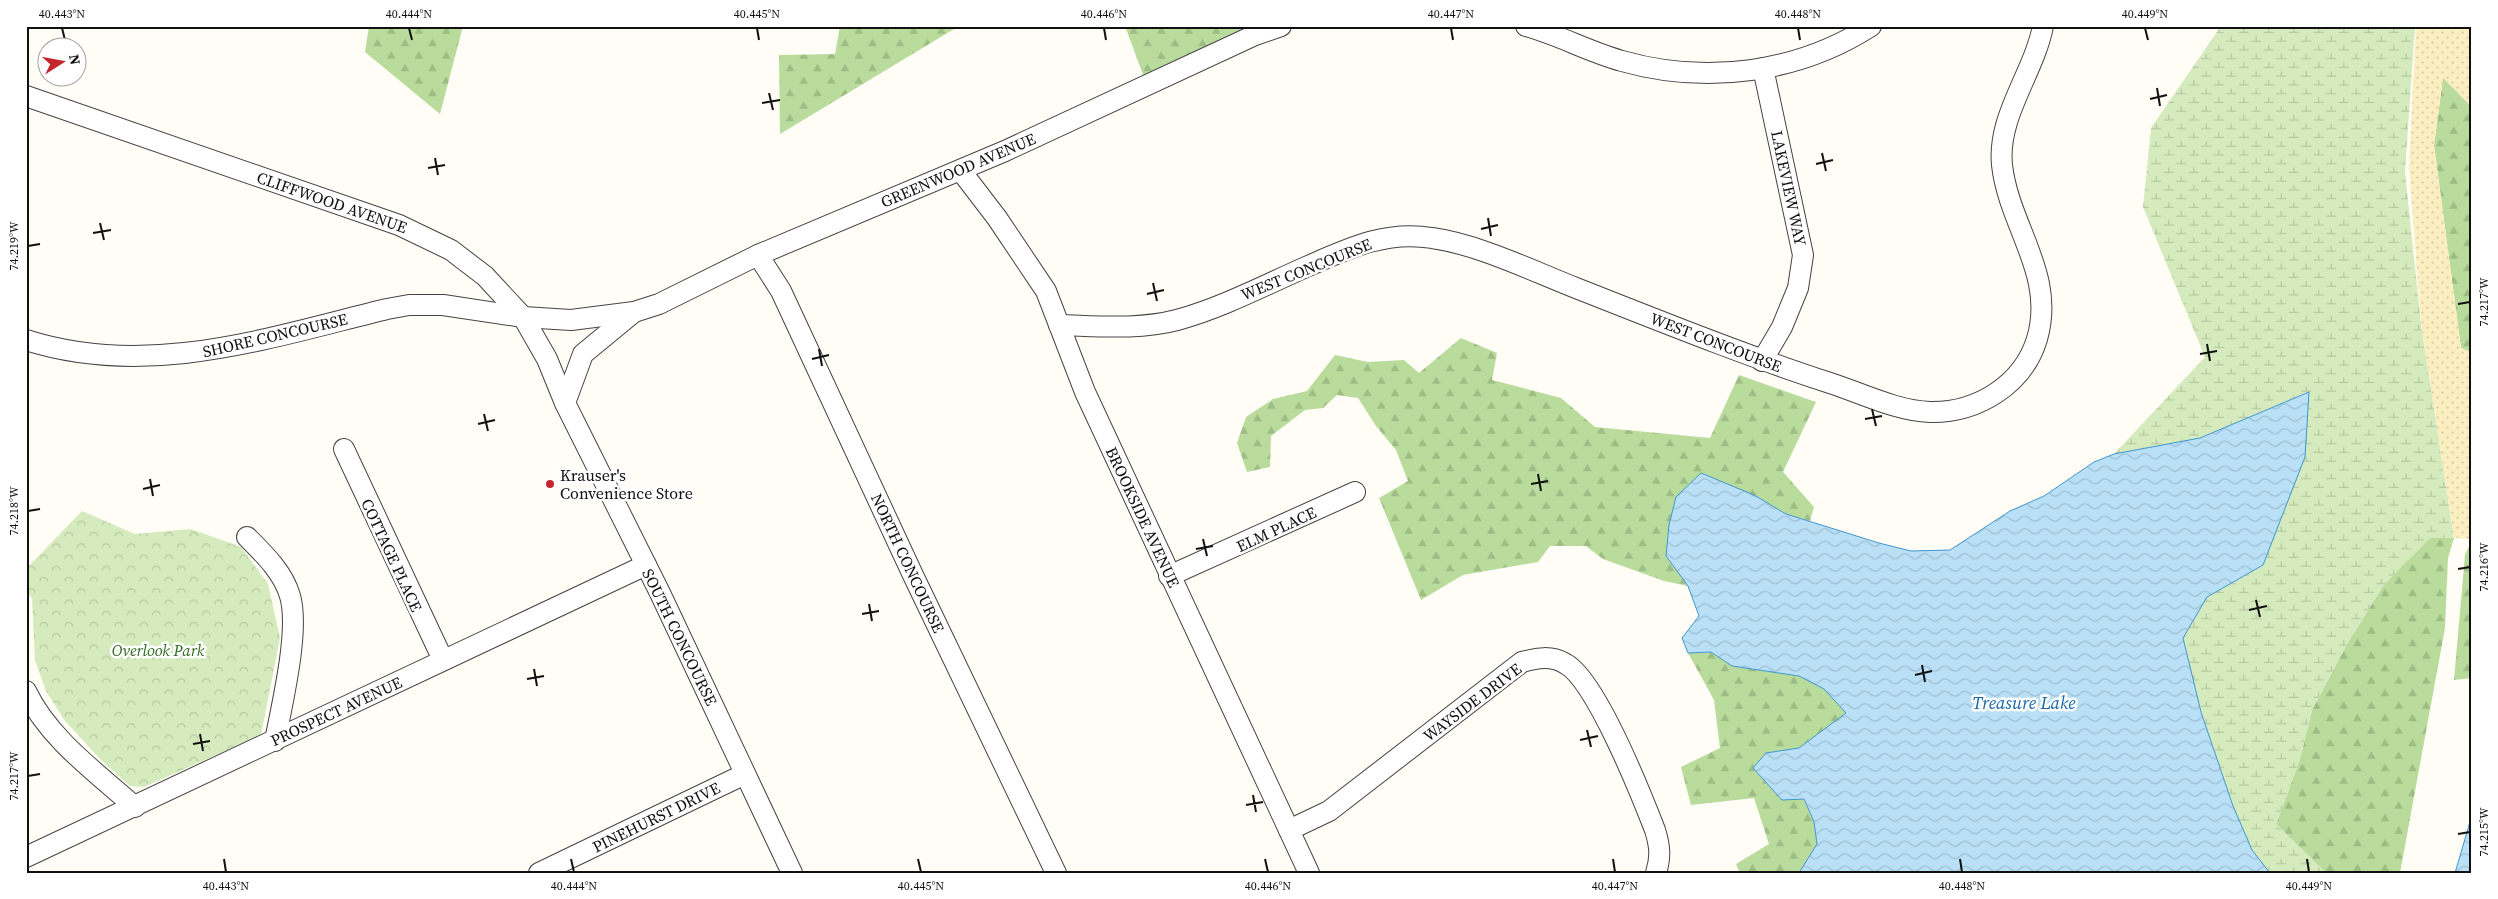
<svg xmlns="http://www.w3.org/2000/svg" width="2498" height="899" font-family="'Source Serif 4',serif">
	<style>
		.forest { fill: url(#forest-firs) }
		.wetland { fill: url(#wetland-marsh) }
		.sand { fill: url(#sand-dots) }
		.park { fill: url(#park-crowns) }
		.water { fill: url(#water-waves); stroke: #3f96cf }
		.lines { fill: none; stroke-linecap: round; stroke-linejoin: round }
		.minor-casing { stroke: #444; stroke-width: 22 }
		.minor { stroke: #fff; stroke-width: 20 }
		.ticks { fill: none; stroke: #111; stroke-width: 2 }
		.poi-dot { fill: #c4262e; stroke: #fff; stroke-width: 2 }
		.labels { text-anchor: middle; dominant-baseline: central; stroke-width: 5; stroke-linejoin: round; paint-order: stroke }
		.street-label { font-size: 16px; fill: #111; stroke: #fff }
		.poi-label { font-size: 16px; fill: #111; stroke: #fff; text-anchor: start }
		.park-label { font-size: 16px; font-style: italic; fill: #2f6b1f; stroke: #fff }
		.water-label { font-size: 18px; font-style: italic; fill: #1768a6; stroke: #fff }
		.neatline { fill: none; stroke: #111; stroke-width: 2 }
		.ticks-label { font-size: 12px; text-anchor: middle; fill: #111 }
	</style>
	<defs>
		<pattern id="forest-firs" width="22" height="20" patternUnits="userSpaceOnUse" patternTransform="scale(1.25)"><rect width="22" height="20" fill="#b9dc9c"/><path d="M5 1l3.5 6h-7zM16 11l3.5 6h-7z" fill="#9ebc85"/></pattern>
		<pattern id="wetland-marsh" width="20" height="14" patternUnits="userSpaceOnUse" patternTransform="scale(1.25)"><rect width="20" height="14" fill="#d5ebbd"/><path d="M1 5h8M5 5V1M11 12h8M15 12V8" fill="none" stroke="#b6c8a1"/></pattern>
		<pattern id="sand-dots" width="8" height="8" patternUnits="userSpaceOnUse" patternTransform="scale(1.25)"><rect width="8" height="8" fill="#fbeec1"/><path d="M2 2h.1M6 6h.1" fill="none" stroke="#d6cba5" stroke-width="1.8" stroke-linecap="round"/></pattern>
		<pattern id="park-crowns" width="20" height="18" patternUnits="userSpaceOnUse" patternTransform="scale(1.25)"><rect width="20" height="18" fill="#d5ebbd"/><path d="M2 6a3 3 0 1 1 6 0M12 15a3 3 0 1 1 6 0" fill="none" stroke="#b6c8a1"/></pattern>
		<pattern id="water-waves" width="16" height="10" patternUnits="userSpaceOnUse" patternTransform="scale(1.25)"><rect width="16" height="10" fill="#b9e0f7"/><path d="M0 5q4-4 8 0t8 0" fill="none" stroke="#9ebfd3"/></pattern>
	</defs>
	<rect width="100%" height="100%" fill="#fffdf5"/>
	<g class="forest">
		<path d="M369,26h94l-23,88 -75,-62z"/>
		<path d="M840,26h119l-179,108 -1,-79 56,-1z"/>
		<path d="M1125,26h164l-144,54z"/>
		<path d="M2443,77l29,30v246l-11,-5 -27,-203z"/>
		<path d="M1461,338l36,15 -5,27 69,18 34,29 115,11 29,-63 77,27 -33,70 31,35 -4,14 -24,-7 -32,-19 -78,2 -7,28 -3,31 22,30 -24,-5 -61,-22 -17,-13h-36l-12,16 -75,13 -42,25 -42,-102 29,-17 -12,-31 -20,-24 -18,-28 -21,-3 -14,13 -18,2 -34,26 -1,31 -23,5 -10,-29 9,-26 27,-18 34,-8 28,-36 33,7 36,-2 15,13z"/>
		<path d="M2430,537l24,1 -6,20 -3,70 -45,245h-74l-50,-49 24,-65 12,-49 35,-66 36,-58z"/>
		<path d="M2472,539v139l-18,2 11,-125z"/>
		<path d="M1711,652l21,14 67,10 25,13 22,24 -47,35 -33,5 -12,15 28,32 21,-2 11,24 3,22 -18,29h-59l-4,-9 33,-20 -15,-46 -63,7 -10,-38 39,-19 -6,-48 -26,-47z"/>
	</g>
	<path class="wetland" d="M2221,26h194l-10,146 16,152 33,214h-24l-47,48 -36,58 -35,66 -12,49 -24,65 50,49h-56l-18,-23 -19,-44 -32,-94 -18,-74 24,-41 56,-32 45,-172 -108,45 -86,16 91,-97 -62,-150 8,-79z"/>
	<path class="sand" d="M2416,26h56v81l-29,-29 -9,67 27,203 11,5v186l-18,-1 -33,-214 -12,-158z"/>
	<path class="park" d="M82,511l53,23 56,-5 50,18 27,37 12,54 -19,97 -117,52 -14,-1 -28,-25 -37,-40 -19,-30 -11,-31 -3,-61 -6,-9v-21z"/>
	<g class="water">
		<path d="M2309,392l-4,65 -42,108 -56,32 -24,41 18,74 32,94 19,44 18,23h-471l18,-29 -3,-22 -10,-23 -22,1 -29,-32 13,-15 33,-5 47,-35 -22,-24 -25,-13 -67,-10 -21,-14 -23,1 -6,-15 17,-22 -11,-30 -22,-30 3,-31 7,-28 25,-24 53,22 32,19 93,29 32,8 39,-1 60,-39 34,-15 50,-34 20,-8 86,-16z"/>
		<path d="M2472,815v58h-17z"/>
	</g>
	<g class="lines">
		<defs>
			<g id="minor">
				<path d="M1526,26c33,9 63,26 96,35 84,24 176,12 249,-35"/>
				<path d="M26,96l373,129 52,25 34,26 38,41 24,42 18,44 95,190 132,280"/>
				<path d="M961,171l36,47 49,73 39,101 224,481"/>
				<path d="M758,255l23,36 131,282 144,300"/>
				<path d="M1059,325c39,1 80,5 118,-5 44,-12 86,-34 129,-53 41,-18 80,-37 126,-29 45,6 101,33 144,50 84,33 168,67 254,95 31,10 67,28 100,29 47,1 93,-27 107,-73 19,-65 -28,-112 -35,-174 -5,-49 32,-92 41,-139"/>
				<path d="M26,340c122,39 242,-2 361,-31l22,-4h34l80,12 48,3 63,-8 25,-8 99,-49 247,-104 250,-116 26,-9"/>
				<path d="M1762,361l20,-34 16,-39 5,-33 -40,-187"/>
				<path d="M565,403l18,-49 51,-42"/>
				<path d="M344,449l99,211"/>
				<path d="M247,537c17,17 36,35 43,59 10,34 -8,108 -15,145"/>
				<path d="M1169,576l186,-84"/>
				<path d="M26,691c22,47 71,82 109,116"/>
				<path d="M1289,830l40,-19 193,-149c15,-4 29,-7 44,2 30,17 75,130 89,166 5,16 6,27 1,43"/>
				<path d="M26,857l620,-292"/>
				<path d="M539,873l206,-99"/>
			</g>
		</defs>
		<use href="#minor" class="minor-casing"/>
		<use href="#minor" class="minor"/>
	</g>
	<path class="ticks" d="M62,28l3,12M409,28l3,12M757,28l2,12M1104,28l2,12M1451,28l2,12M1798,28l2,12M2145,28l3,12M2157,88l3,18M769,93l4,17M2150,99l17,-4M762,103l18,-3M1822,153l4,18M435,158l3,17M1816,164l17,-4M428,168l17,-3M1488,218l3,18M100,223l4,17M1481,229l17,-4M93,233l18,-3M28,246l12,-2M1153,283l4,18M1147,294l17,-4M2458,304l12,-2M2207,344l3,17M819,349l3,17M2200,354l17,-3M812,359l17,-4M1872,409l4,17M484,414l4,17M1865,419l17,-3M478,424l17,-4M1538,474l3,17M150,479l3,17M1531,484l17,-3M143,489l17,-4M28,511l12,-2M1203,539l4,17M1196,549l17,-3M2458,569l12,-2M2256,600l4,17M869,604l3,17M2249,610l18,-4M862,614l17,-3M1922,665l3,17M534,669l3,17M1915,675l17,-4M527,679l17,-3M1587,730l4,17M200,734l3,17M1580,740l18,-4M193,744l17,-3M28,776l12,-2M1253,795l3,17M1246,805l17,-3M2458,834l12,-2M224,859l2,13M571,859l3,13M918,859l3,13M1265,859l3,13M1613,859l2,13M1960,859l2,13M2307,859l2,13"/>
	<circle class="poi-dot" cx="550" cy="484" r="5"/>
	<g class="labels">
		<g class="street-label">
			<text transform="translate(958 170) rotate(-23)">GREENWOOD AVENUE</text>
			<text transform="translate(1789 188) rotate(78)">LAKEVIEW WAY</text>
			<text transform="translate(332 202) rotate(19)">CLIFFWOOD AVENUE</text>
			<text transform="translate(1306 269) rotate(-22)">WEST CONCOURSE</text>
			<text transform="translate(275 335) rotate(-13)">SHORE CONCOURSE</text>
			<text transform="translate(1716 342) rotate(21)">WEST CONCOURSE</text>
			<text transform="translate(1143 517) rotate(65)">BROOKSIDE AVENUE</text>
			<text transform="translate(1276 529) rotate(-25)">ELM PLACE</text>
			<text transform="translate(392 555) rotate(65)">COTTAGE PLACE</text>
			<text transform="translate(908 563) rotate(65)">NORTH CONCOURSE</text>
			<text transform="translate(680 637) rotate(64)">SOUTH CONCOURSE</text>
			<text transform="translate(1472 702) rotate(-37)">WAYSIDE DRIVE</text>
			<text transform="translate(336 711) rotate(-25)">PROSPECT AVENUE</text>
			<text transform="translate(656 817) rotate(-26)">PINEHURST DRIVE</text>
		</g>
		<g class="poi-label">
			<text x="560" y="475">Krauser's<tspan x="560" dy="18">Convenience Store</tspan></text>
		</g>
		<g class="park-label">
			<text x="158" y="650">Overlook Park</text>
		</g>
		<g class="water-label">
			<text x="2024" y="702">Treasure Lake</text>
		</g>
	</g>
	<rect width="2498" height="899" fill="none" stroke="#ffffff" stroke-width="55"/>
	<g transform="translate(62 62) rotate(79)"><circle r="24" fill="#ffffff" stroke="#a0a0a0"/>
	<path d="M0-4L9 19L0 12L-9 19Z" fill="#c4262e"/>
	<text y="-8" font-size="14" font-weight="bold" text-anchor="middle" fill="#111111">N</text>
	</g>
	<rect x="28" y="28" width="2442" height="844" class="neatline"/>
	<g class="ticks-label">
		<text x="62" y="18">40.443°N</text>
		<text x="409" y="18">40.444°N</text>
		<text x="757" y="18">40.445°N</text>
		<text x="1104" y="18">40.446°N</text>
		<text x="1451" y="18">40.447°N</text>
		<text x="1798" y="18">40.448°N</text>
		<text x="2145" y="18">40.449°N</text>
		<text transform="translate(14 246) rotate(-90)" y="4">74.219°W</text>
		<text transform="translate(2484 302) rotate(-90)" y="4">74.217°W</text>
		<text transform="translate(14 511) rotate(-90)" y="4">74.218°W</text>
		<text transform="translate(2484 567) rotate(-90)" y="4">74.216°W</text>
		<text transform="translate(14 776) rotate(-90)" y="4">74.217°W</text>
		<text transform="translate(2484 832) rotate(-90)" y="4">74.215°W</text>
		<text x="226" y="890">40.443°N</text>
		<text x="574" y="890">40.444°N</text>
		<text x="921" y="890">40.445°N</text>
		<text x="1268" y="890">40.446°N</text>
		<text x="1615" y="890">40.447°N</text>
		<text x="1962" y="890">40.448°N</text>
		<text x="2309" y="890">40.449°N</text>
	</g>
</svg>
